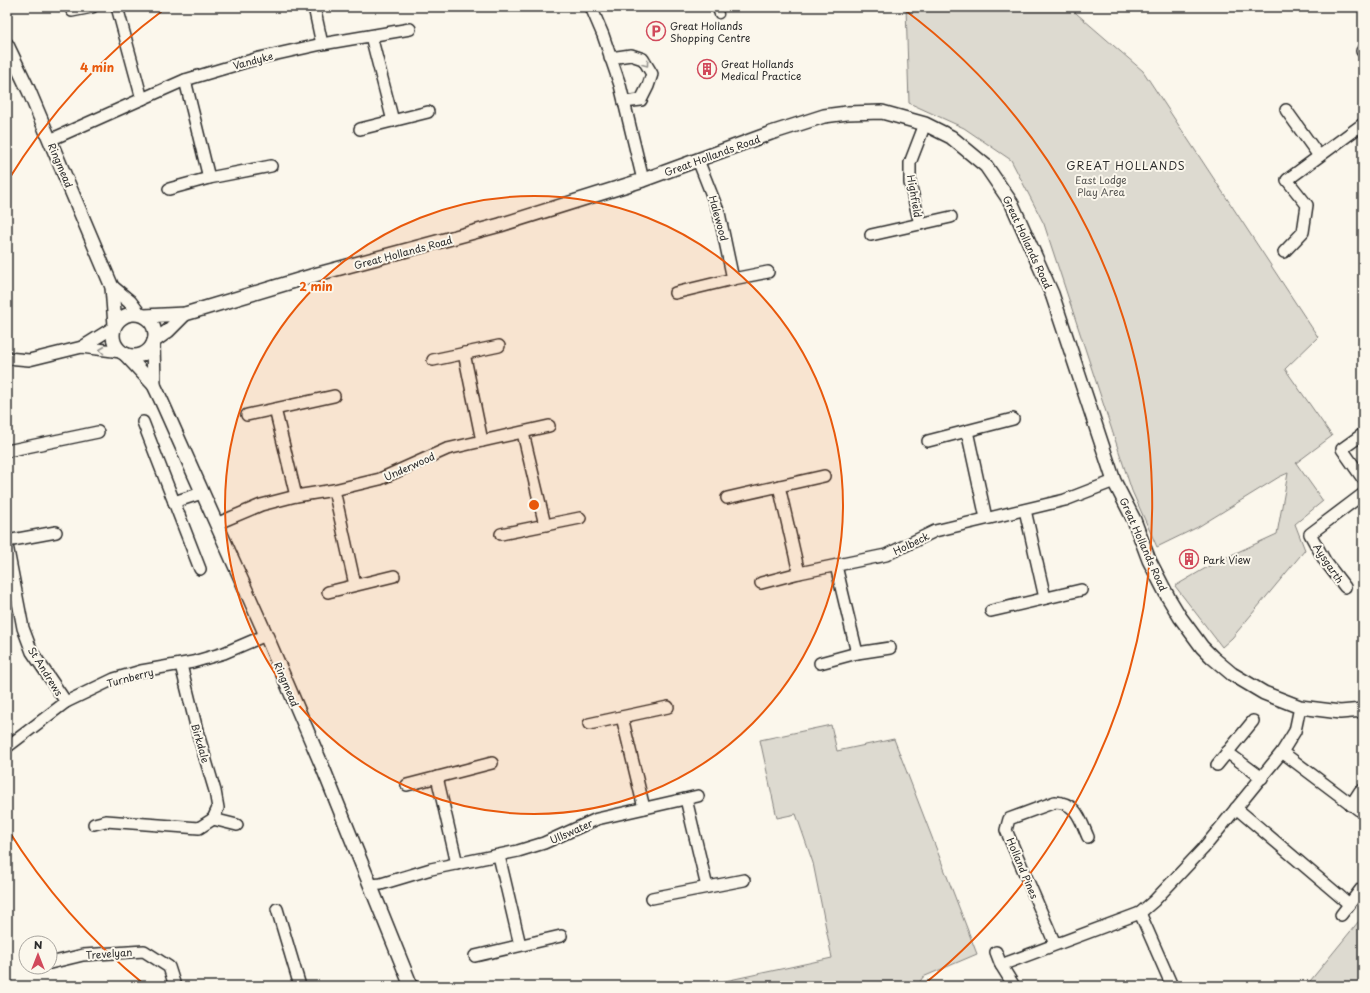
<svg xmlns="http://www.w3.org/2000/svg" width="1370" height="993" font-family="'Playpen Sans',sans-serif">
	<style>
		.green { fill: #dddad0; stroke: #84827e }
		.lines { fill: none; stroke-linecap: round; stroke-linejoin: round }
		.pedestrian-casing { stroke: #2b2b2b; stroke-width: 11 }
		.minor-casing { stroke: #2b2b2b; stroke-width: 14 }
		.tertiary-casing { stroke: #2b2b2b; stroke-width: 16 }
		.pedestrian { stroke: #fbf7ec; stroke-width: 8 }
		.minor { stroke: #fbf7ec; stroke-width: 11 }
		.tertiary { stroke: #fbf7ec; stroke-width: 13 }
		.oneway { stroke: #93918c }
		.ring { fill: none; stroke: #e8590c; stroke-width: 2 }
		.labels { text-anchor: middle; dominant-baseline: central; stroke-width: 4; stroke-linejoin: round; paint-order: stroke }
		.poi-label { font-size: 10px; fill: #2b2b2b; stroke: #fbf7ec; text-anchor: start }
		.street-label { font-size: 10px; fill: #2b2b2b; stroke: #fbf7ec }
		.park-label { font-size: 10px; fill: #585754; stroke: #fbf7ec }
		.neighbourhood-label { font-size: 11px; letter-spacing: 1px; fill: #2b2b2b; stroke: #fbf7ec }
		.centre { fill: #e8590c; stroke: #fbf7ec; stroke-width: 2 }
		.ring-label { font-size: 12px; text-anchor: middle; font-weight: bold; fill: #e8590c; stroke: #fbf7ec; stroke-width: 4; stroke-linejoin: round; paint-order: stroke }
	</style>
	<rect width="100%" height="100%" fill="#fbf7ec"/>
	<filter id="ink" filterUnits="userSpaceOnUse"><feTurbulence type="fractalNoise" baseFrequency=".025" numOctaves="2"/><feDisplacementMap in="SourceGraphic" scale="8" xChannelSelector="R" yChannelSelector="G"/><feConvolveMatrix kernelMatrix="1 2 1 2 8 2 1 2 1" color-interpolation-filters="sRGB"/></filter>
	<g filter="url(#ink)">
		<g class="green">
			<path d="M906,7h163l74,64 175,266 -33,32 47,67 -36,27 27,38 -28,23 10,26 -73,88 -10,9 -47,-61 41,-24 61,-28 11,-61 -9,4 -81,50 -41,20 -25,-56 -88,-267 -33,-64 -47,-32 -55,-25z"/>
			<path d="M831,725l6,26 57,-12 83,215 -54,23 -6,9h-215l130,-28 -19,-95 -17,-49 -19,4 -17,-78z"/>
			<path d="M1363,916v70h-57z"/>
		</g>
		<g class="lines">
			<defs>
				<path id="pedestrian" d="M716,7l3,7"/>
				<g id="minor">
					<path d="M117,7l25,92"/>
					<path d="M314,7l8,37"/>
					<path d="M591,7l12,28 17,50 23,95"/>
					<path d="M72,11l20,-4"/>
					<path d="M371,36l22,85"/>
					<path d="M1362,51l1,1"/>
					<path d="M610,58l21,-3 12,4 9,15 -4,12 -7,14 -17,2"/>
					<path d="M185,80l24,98"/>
					<path d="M1286,110l33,46"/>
					<path d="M360,129l68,-17"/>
					<path d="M50,140l92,-41 43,-19 74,-22 63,-14 88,-15"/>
					<path d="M698,160l21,53 14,66"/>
					<path d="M169,189l40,-11 62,-12"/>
					<path d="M920,224l-10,-41v-20l15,-39"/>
					<path d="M871,235l80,-18"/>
					<path d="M1284,252l19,-20 4,-27 -20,-25 76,-56"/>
					<path d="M675,293l58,-14 35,-7"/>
					<path d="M82,347l32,-20"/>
					<path d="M464,353l18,88"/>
					<path d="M7,358l22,2 53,-13 39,5"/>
					<path d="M433,360l66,-14"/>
					<path d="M275,409l21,87"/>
					<path d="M247,415l87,-19"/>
					<path d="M143,422l57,147"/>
					<path d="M967,431l19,87"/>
					<path d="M523,433l22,92"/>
					<path d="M1363,434l-21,15 21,30"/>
					<path d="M928,441l85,-22"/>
					<path d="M7,451l91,-19"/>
					<path d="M779,486l20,87"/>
					<path d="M334,490l21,95"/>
					<path d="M727,498l97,-22"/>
					<path d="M174,502l28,-9"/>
					<path d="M1025,510l20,88"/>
					<path d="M216,524l45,-19 35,-9 38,-6 46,-11 67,-30 102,-23"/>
					<path d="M501,534l79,-16"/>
					<path d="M7,541l49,-9"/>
					<path d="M7,545l16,83 9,24 34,50"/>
					<path d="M836,566l21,87"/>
					<path d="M761,583l38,-10 87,-18 49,-24 130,-31 49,-19"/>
					<path d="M1345,587l-20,-26 -15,-27 53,-40"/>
					<path d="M328,592l66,-16"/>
					<path d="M991,611l90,-21"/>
					<path d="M820,663l37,-10 33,-5"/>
					<path d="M181,665l17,69 17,57 3,17 -5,11"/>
					<path d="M622,717l22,91"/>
					<path d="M589,724l79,-17"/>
					<path d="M7,747l59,-45 48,-23 27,-8 52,-9 31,-9 42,-18"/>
					<path d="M1227,752l35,26"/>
					<path d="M1282,752l77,58"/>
					<path d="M1217,765l36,-44"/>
					<path d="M437,777l20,87"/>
					<path d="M407,785l85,-22"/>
					<path d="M686,799l21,88"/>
					<path d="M1351,805l9,-14"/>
					<path d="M1236,808l113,96"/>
					<path d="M94,824l12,-3 93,7 14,-9 24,6"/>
					<path d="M499,856l21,89"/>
					<path d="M371,885l10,-1 50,-15 87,-18 26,-8 53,-24 101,-23"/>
					<path d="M652,898l92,-18"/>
					<path d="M277,909l23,77"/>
					<path d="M1140,913l32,73"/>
					<path d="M1341,915l20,-26"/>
					<path d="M1055,944l-49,-114 3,-11 46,-17c22,1 25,17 33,35"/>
					<path d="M996,952l5,13 13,21"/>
					<path d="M475,956l86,-20"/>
					<path d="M50,963l33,-8 61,-4 25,16 6,19"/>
					<path d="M1001,965l139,-52 14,-12 49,-52 79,-97 13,-21 5,-24"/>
				</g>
				<g id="tertiary">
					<path d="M7,45l22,46 83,196 3,38"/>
					<path d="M112,287l18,15 9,12"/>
					<circle cx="134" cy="335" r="21"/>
					<path d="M144,316l41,-2 133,-40 182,-49 143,-45 128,-47 53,-17 23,-3 35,-1 43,12 26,13 35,29 26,38 40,90 62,187 20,39 15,40 19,37 12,20 22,30 11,11 19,16 32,19 36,14 40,5 23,-2"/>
					<path d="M154,341l14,-10 17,-17"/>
					<path d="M153,344l1,41"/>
					<path d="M125,354l29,31 8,17 104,233 57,133 88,218"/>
				</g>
			</defs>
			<use href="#pedestrian" class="pedestrian-casing"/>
			<use href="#minor" class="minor-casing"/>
			<use href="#tertiary" class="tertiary-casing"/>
			<use href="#pedestrian" class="pedestrian"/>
			<use href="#minor" class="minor"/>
			<use href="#tertiary" class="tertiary"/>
		</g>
		<defs><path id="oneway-chevron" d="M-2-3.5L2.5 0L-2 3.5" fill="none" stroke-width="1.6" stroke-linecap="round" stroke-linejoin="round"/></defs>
		<g class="oneway">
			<use href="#oneway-chevron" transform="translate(646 64) rotate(54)"/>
			<use href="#oneway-chevron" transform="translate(102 350) rotate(-173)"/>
		</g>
	</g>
	<circle cx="534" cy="505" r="309" fill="#e8590c" fill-opacity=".12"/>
	<g class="ring">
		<circle cx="534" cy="505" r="309"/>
		<path d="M145 985A618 618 0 0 1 7 828M7 182A618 618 0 0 1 166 8M902 8A618 618 0 0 1 923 985"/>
	</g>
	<defs>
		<symbol id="parking-ring" viewBox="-11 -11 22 22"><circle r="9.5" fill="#fbf7ec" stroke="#d1495b" stroke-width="1.5"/><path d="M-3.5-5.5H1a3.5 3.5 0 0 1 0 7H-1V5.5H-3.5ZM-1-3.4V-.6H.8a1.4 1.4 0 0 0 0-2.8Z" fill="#d1495b"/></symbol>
		<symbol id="building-ring" viewBox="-11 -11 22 22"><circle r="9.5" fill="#fbf7ec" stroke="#d1495b" stroke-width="1.5"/><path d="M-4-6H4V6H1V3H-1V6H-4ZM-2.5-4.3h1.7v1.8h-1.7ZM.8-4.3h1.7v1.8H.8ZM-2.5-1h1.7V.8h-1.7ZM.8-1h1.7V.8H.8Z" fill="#d1495b"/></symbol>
	</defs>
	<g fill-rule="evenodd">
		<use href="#parking-ring" x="645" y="20" width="22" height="22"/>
		<use href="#building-ring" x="696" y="58" width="22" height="22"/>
		<use href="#building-ring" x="1178" y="548" width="22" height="22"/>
	</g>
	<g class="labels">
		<g class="poi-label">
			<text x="670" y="25">Great Hollands<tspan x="670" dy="12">Shopping Centre</tspan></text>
			<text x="721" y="63">Great Hollands<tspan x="721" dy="12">Medical Practice</tspan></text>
			<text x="1203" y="559">Park View</text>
		</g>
		<g class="street-label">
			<text transform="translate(253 60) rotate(-15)">Vandyke</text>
			<text transform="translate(712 155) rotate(-20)">Great Hollands Road</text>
			<text transform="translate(61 165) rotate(67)">Ringmead</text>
			<text transform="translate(915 196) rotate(80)">Highfield</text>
			<text transform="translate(719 218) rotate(75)">Halewood</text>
			<text transform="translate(1028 242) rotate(65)">Great Hollands Road</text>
			<text transform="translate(403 252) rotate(-15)">Great Hollands Road</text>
			<text transform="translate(409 466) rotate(-24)">Underwood</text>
			<text transform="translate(911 543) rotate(-26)">Holbeck</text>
			<text transform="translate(1144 544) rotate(66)">Great Hollands Road</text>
			<text transform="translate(1329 563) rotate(56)">Aysgarth</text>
			<text transform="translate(46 671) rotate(58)">St Andrews</text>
			<text transform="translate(130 677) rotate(-15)">Turnberry</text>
			<text transform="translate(287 684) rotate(67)">Ringmead</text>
			<text transform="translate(201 743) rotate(74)">Birkdale</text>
			<text transform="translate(571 831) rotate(-24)">Ullswater</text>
			<text transform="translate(1023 868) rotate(67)">Holland Pines</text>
			<text transform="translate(109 953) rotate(-4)">Trevelyan</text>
		</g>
		<g class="park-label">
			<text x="1101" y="179">East Lodge<tspan x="1101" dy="12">Play Area</tspan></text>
		</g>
		<g class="neighbourhood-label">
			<text x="1126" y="165">GREAT HOLLANDS</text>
		</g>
	</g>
	<circle cx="534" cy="505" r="6" class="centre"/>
	<g class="ring-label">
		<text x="97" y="72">4 min</text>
		<text x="316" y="291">2 min</text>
	</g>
	<rect width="1370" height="993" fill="none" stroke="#fbf7ec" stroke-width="24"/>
	<rect x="12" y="12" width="1346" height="969" fill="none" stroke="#2b2b2b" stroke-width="1.5" filter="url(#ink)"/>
	<g transform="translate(38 955)"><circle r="19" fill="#fbf7ec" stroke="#a8a59f"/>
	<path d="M0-3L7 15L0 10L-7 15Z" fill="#d1495b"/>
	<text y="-6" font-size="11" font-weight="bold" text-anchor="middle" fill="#2b2b2b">N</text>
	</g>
</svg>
